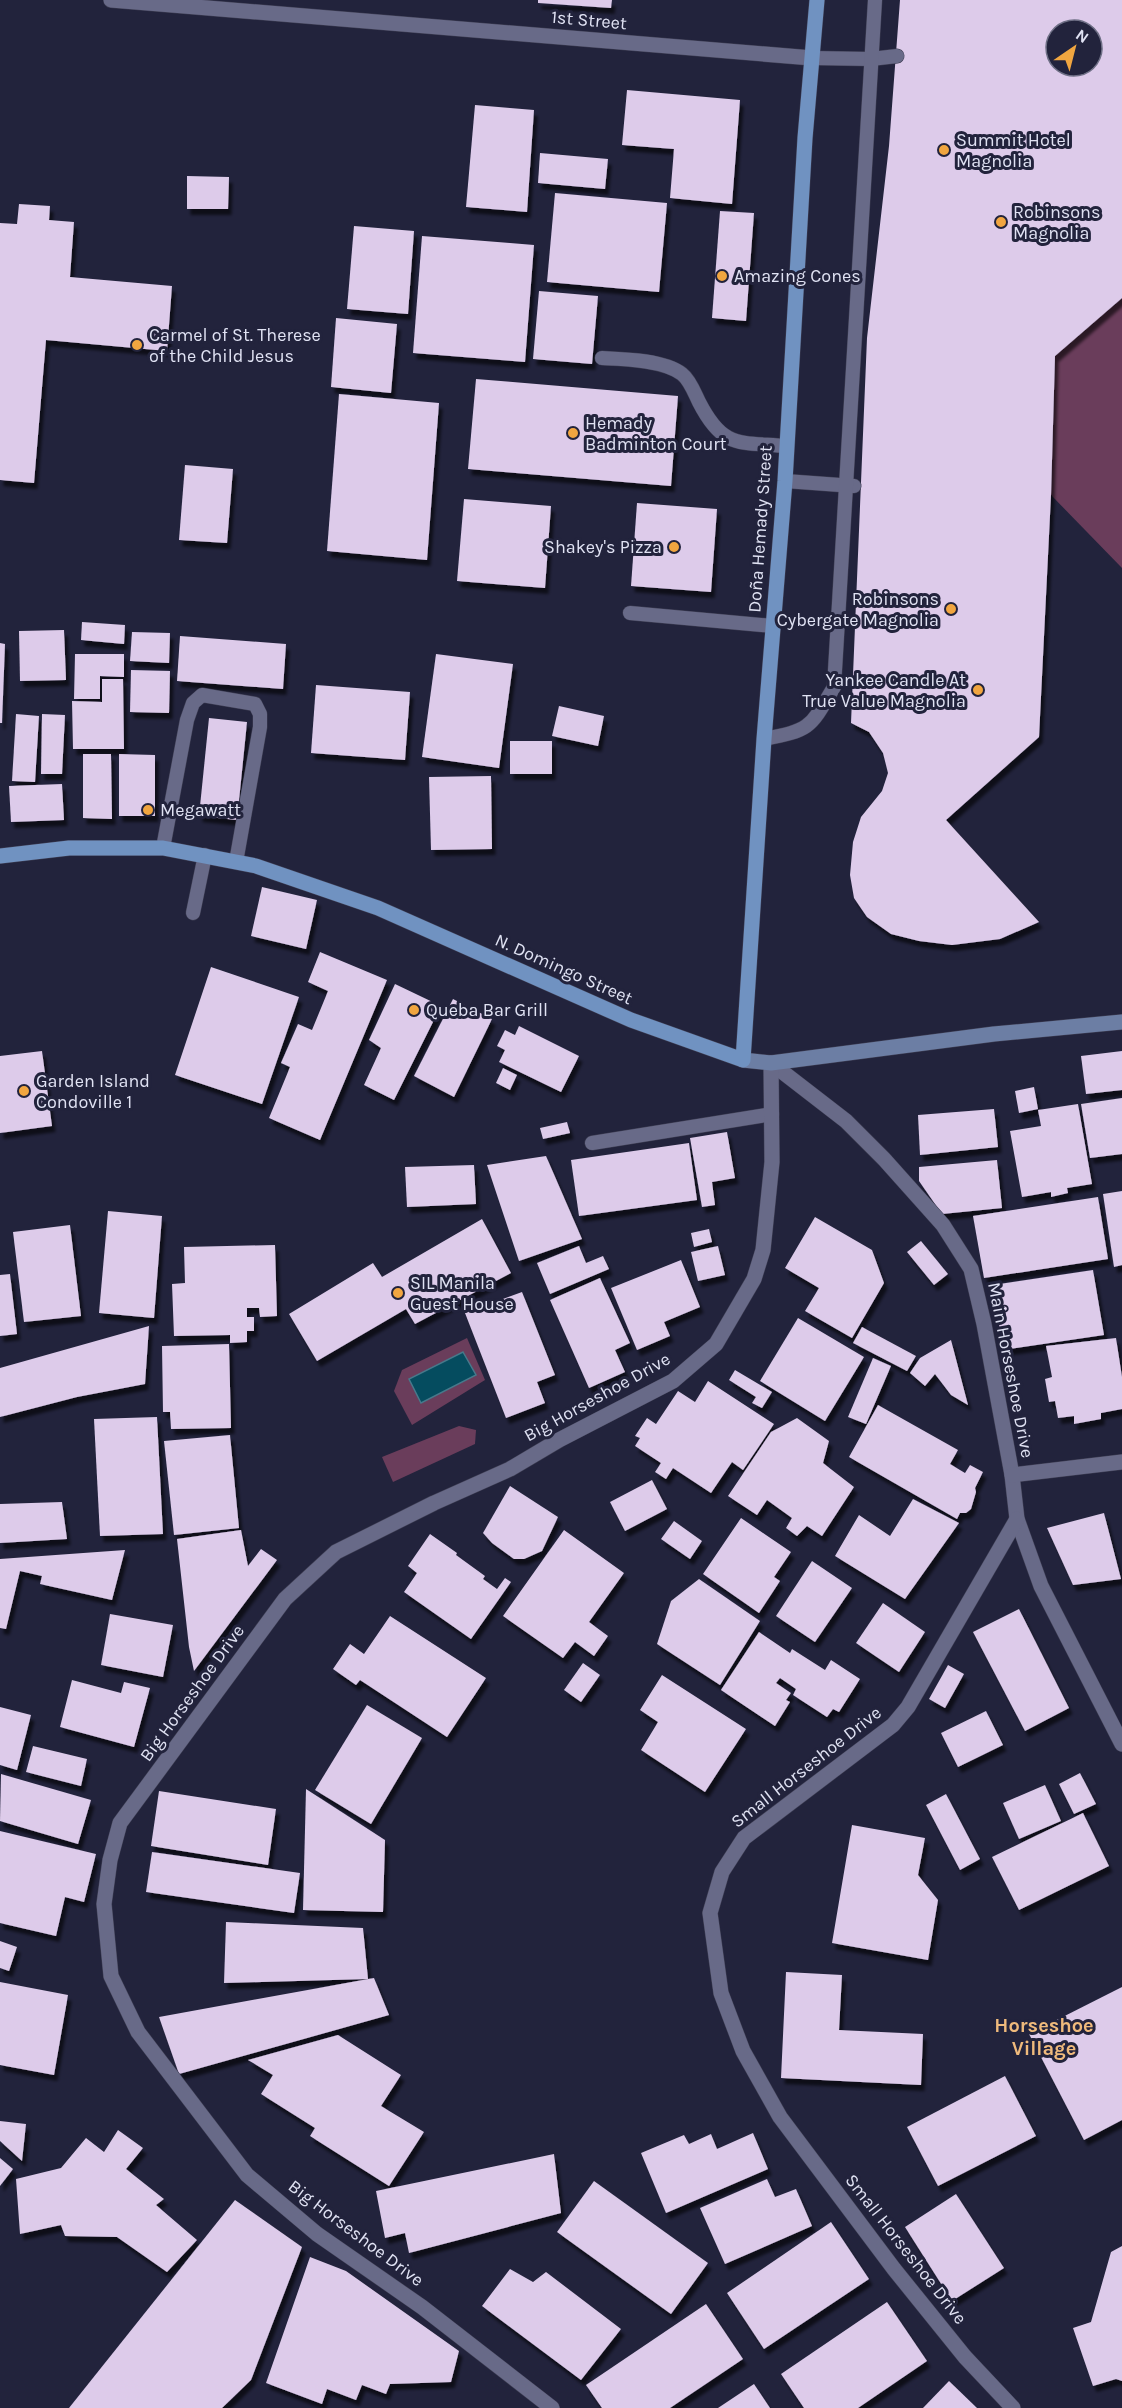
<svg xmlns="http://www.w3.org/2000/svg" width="1122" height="2408" font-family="Karla,sans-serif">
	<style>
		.green { fill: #6a3d5b }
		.water { fill: #054c5f; stroke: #47798b; stroke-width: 1.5 }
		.building { fill: #ddcbea; fill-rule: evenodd; filter: url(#shadow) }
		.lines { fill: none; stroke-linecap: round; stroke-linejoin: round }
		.service-casing { stroke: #3f3f54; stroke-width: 15 }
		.minor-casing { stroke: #3f3f54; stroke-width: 16 }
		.tertiary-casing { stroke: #3f3f54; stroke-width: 16 }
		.secondary-casing { stroke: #3f3f54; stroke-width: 16 }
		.primary-casing { stroke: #3f3f54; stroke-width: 16 }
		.service { stroke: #686a88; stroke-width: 14 }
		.minor { stroke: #686a88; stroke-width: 15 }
		.tertiary { stroke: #686a88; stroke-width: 15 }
		.secondary { stroke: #6c7ea4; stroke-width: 15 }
		.primary { stroke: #7092c1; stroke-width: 15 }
		.poi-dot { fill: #f1a640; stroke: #22233c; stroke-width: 2 }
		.labels { text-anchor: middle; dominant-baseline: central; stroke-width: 6; stroke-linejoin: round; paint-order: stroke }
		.street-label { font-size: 18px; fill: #e0e2f3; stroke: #22233c }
		.poi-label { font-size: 18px; fill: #e0e2f3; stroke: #22233c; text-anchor: start }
		.neighbourhood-label { font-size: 20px; font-weight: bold; fill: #efba7c; stroke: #22233c }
	</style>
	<defs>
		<filter id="shadow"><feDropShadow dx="3.5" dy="6" stdDeviation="1.5" flood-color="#0009"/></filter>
	</defs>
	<rect width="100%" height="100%" fill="#22233c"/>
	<g class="green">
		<path d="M1122,298v270l-71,-73 4,-139z"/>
		<path d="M467,1338l18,42 -73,45 -18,-34 8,-21z"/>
		<path d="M459,1426l17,4 -1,14 -82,38 -11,-25z"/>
	</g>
	<path class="water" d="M463,1352l13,23 -55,28 -12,-24z"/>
	<g class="building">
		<path d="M538,0h74l-1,8 -73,-5z"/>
		<path d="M900,0h222v298l-67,58 -4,139 -12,242 -93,83 93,102 -39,17 -48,6 -33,-4 -28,-7 -24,-17 -13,-19 -4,-23 3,-33 8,-25 21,-26 6,-18 -5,-20 -14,-21 -18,-9 16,-385 22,-192zM1056,30h36v36h-36z"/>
		<path d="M627,90l113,10 -8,104 -62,-6 4,-49 -52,-4z"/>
		<path d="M475,105l59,5 -7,102 -61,-5z"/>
		<path d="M540,153l68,6 -3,30 -67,-6z"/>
		<path d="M187,176l42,1 -1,32h-41z"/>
		<path d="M555,193l112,10 -8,89 -112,-10z"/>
		<path d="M19,204l31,2 -1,14 25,2 -4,55 102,9 -5,65 -121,-11 -12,143 -34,-3v-257l17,1z"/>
		<path d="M720,211l34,2 -8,108 -34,-3z"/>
		<path d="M354,226l60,5 -6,83 -61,-5z"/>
		<path d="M422,236l112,9 -9,117 -112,-9z"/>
		<path d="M539,291l59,5 -6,68 -59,-5z"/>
		<path d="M336,318l61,6 -6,69 -60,-6z"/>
		<path d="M476,379l202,17 -7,90 -203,-17z"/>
		<path d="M339,394l100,9 -12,157 -100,-9z"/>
		<path d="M185,465l48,4 -6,74 -48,-3z"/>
		<path d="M464,499l87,7 -6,82 -88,-7z"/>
		<path d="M637,503l80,6 -6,83 -80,-6z"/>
		<path d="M82,622l43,3 -1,19 -43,-4z"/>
		<path d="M64,630l2,50 -46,1 -1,-50z"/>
		<path d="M132,632l38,1 -1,30 -39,-2z"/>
		<path d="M180,636l106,8 -3,45 -106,-8z"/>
		<path d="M0,643l5,1 -3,79h-2z"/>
		<path d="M75,654h49v23l-24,-1v23h-26z"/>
		<path d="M436,654l77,10 -14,104 -77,-11z"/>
		<path d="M131,670l39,1 -1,42 -39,-1z"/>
		<path d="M102,679h21l1,70h-51l-1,-48 30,1z"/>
		<path d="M316,685l94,7 -5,68 -94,-7z"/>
		<path d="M559,706l45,10 -6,30 -46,-10z"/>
		<path d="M16,714l23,2 -4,66 -23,-1z"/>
		<path d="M42,714l23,1 -3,59h-21z"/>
		<path d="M209,718l38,4 -10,98 -38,-4z"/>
		<rect x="510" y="741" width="42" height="33"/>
		<path d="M83,754h28l1,65 -29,-1z"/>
		<path d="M119,754l36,1v61h-36z"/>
		<path d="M491,776l1,73 -61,1 -2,-73z"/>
		<path d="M62,784l2,36 -53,2 -2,-36z"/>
		<path d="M262,887l55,13 -11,49 -55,-13z"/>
		<path d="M320,952l67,28 -67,160 -51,-22 21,-51 -9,-4 17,-39 14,6 16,-39 -20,-9z"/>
		<path d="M211,967l88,30 -37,107 -87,-29z"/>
		<path d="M395,984l46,22 -47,94 -30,-15 17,-37 -12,-8z"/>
		<path d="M453,999l39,20 -38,78 -40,-21z"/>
		<path d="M519,1026l60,30 -18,36 -62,-30 6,-12 -8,-4 8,-16 10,5z"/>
		<path d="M42,1051l10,75 -52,7v-77z"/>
		<path d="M1122,1051v39l-36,4 -5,-38z"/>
		<path d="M503,1068l14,7 -7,15 -14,-7z"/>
		<path d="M1034,1087l4,22 -19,4 -4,-22z"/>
		<path d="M1122,1098v56l-32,4 -9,-54z"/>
		<path d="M1078,1104l14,80 -25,4 1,5 -17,4v-5l-29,5 -12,-66 31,-5 -3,-16z"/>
		<path d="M994,1109l4,38 -78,8 -2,-40z"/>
		<path d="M567,1122l3,11 -27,6 -3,-11z"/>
		<path d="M727,1132l8,46 -23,4 3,23 -13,2 -12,-69z"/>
		<path d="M689,1143l8,57 -118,16 -8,-56z"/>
		<path d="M546,1156l36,83 -63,22 -32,-96z"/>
		<path d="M997,1160l5,48 -60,6 -23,-33v-14z"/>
		<path d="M474,1165l2,39 -69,3 -2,-40z"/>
		<path d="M1122,1191v74l-8,2 -11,-73z"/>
		<path d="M1098,1197l10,62 -124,19 -11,-62z"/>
		<path d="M108,1211l54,5 -8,102 -55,-5z"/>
		<path d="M815,1217l57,33 12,33 -32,55 -47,-27 14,-23 -34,-20z"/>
		<path d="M482,1219l29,54 -96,51 -9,-15 -89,52 -28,-47 84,-51 9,14z"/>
		<path d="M70,1225l11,91 -57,6 -11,-90z"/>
		<path d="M709,1229l3,13 -18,5 -3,-14z"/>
		<path d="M921,1241l27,33 -14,11 -27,-33z"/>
		<path d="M275,1245l2,71 -17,1 -1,-9h-12v9h7v14h-7v11l-17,1v-8l-56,1 -2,-52 13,-1 -1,-36z"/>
		<path d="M579,1246l7,17 17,-7 6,13 -59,25 -13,-31z"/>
		<path d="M718,1246l7,29 -27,6 -7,-29z"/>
		<path d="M681,1260l19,47 -36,15 6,14 -33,14 -26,-62z"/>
		<path d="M1093,1270l11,65 -101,15 -10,-65z"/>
		<path d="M10,1274l7,60 -17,2v-61z"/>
		<path d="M600,1278l30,65 -15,7 10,22 -36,16 -39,-88z"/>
		<path d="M522,1292l33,83 -18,7 8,21 -39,15 -41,-105z"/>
		<path d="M798,1318l66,39 -39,64 -65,-40z"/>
		<path d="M149,1326l-4,58 -68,13 -77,20v-49z"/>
		<path d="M862,1327l54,29 -9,15 -54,-28z"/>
		<path d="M1116,1338l6,39v32l-21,4v6l-27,5v-8l-16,2 -3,-17 -6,1 -4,-23 7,-2 -6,-31z"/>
		<path d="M951,1340l17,65 -17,-10 -16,-21 -10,12 -15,-13 10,-15z"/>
		<path d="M229,1344l2,84 -60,1 -1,-17h-7l-1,-66z"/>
		<path d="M873,1358l18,8 -25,58 -18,-7z"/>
		<path d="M735,1370l37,22 -10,16 -10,-5 4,-6 -27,-17z"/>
		<path d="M708,1381l66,43 -31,46 -11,-8 -21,31 -38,-25 -7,11 -11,-7 6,-9 -26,-17 5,-8 -5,-2 12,-18 9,6 22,-33 17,11z"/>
		<path d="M878,1405l80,45 -8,14 15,9 5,-8 13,7 -8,16 1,4 -5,17 -5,4h-6l-3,6 -108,-62z"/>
		<path d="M157,1417l6,117 -63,2 -6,-117z"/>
		<path d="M797,1418l32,23 -6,22 31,24 -32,49 -15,-10 -10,10 -11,-8 6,-10 -25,-18 -10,15 -29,-19 43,-64z"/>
		<path d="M230,1435l9,93 -65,7 -10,-94z"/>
		<path d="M652,1480l15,29 -42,22 -15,-29z"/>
		<path d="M510,1486l48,31 -16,34 -18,8h-10l-22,-16 -9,-10z"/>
		<path d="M913,1499l46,24 -54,76 -70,-43 24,-41 31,21z"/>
		<path d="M62,1502l5,37 -67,4v-39z"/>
		<path d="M1104,1513l17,66 -48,6 -26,-57z"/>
		<path d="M741,1518l50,34 -17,25 6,4 -21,32 -56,-39z"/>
		<path d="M674,1521l28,20 -12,18 -29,-20z"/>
		<path d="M241,1530l7,36 13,-17 16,11 -83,111 -5,-24 -12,-108z"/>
		<path d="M564,1530l60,43 -35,49 19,14 -14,20 -19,-14 -12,16 -60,-42z"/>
		<path d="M430,1534l27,19 -1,2 29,21 -2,3 14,10 8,-11 6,4 -40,57 -67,-47 13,-19 -9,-7z"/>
		<path d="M125,1550l-13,50 -72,-16 2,-8 -22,-5 -14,58 -6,-1v-69z"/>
		<path d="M812,1561l40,27 -37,54 -39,-26z"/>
		<path d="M699,1579l61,42 -40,64 -63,-41 14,-43z"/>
		<path d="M883,1603l42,29 -26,40 -43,-29z"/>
		<path d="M1019,1609l50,99 -44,23 -52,-99z"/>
		<path d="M110,1614l63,11 -10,52 -62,-12z"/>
		<path d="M390,1616l96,62 -39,59 -87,-57 -4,5 -23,-16 17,-25 14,10z"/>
		<path d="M759,1632l31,21 2,-4 33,21 6,-10 29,19 -21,33 -6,-3 -6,8 -34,-22 3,-6 -16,-11 -4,5 15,10 -5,7 4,2 -15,24 -54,-36z"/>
		<path d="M583,1663l17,12 -19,27 -17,-12z"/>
		<path d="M948,1665l16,9 -19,34 -16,-9z"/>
		<path d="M662,1675l84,54 -41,63 -64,-42 17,-28 -18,-12z"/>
		<path d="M72,1680l49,13 3,-11 26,6 -16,59 -74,-20z"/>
		<path d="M367,1705l55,33 -51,86 -56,-34z"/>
		<path d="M0,1707l31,8 -14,55 -17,-5z"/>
		<path d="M986,1711l17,34 -45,22 -17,-34z"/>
		<path d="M33,1746l54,13 -6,27 -55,-14z"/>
		<path d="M1080,1773l16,31 -22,10 -15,-30z"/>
		<path d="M1,1774l90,26 -13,44 -78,-23z"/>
		<path d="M1045,1785l16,36 -42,18 -16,-36z"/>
		<path d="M306,1789l79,51 -2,72 -80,-2z"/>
		<path d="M159,1791l117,18 -8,56 -117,-19z"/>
		<path d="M946,1794l34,65 -20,11 -34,-65z"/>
		<path d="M1083,1813l26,53 -90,44 -27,-53z"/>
		<path d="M852,1825l73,13 -7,37 20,25 -10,60 -96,-17z"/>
		<path d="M0,1831l96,23 -12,48 -19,-5 -9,39 -56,-13z"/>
		<path d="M152,1852l148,21 -6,40 -148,-21z"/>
		<path d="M226,1922l137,6 5,51 -144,4z"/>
		<path d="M0,1941l17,6 -8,24 -9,-3z"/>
		<path d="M786,1972l56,3 -3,55 84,4 -2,51 -140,-7z"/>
		<path d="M374,1978l15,37 -210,59 -20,-57z"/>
		<path d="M0,1982l68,13 -14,80 -54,-10z"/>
		<path d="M1122,1987v133l-38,20 -55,-106z"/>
		<path d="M338,2035l63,40 -20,31 43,26 -35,54 -79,-50 5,-8 -54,-34 12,-19 -25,-15z"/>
		<path d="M1005,2076l31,60 -98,50 -31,-59z"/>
		<path d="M0,2121l26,3 -4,37 -22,-20z"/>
		<path d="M118,2130l25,18 -17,21 38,30 -8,6 41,35 -30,32 -50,-35 -52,-1 -4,-11 -41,9 -4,-55 45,-11 25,-30 18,14z"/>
		<path d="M753,2133l15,36 -102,44 -25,-60 43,-18 5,9 22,-10 6,15z"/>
		<path d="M554,2154l7,59 -152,40 -4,-20 -20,5 -9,-47z"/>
		<path d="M0,2158l13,11 -13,17z"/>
		<path d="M767,2179l8,18 21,-8 16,37 -87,38 -25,-56z"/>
		<path d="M594,2181l114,82 -37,51 -114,-82z"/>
		<path d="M956,2194l48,74 -52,33 -47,-74z"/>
		<path d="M235,2200l67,47 -51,133 -29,28h-153z"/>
		<path d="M831,2222l38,57 -105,70 -37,-56z"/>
		<path d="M1122,2246v135l-6,-2 -23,7 -20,-58 18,-6 20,-70z"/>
		<path d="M310,2257l36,14 113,80 -8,31 -61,2 -4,10 -24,-9 -6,15 -29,-11 -5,15 -56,-21z"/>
		<path d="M510,2269l23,13 13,-10 75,57 -40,51 -99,-74z"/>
		<path d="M887,2302l40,59 -69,47h-54l-23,-34z"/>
		<path d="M706,2304l37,55 -73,49h-68l-16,-23z"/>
		<path d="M949,2381l28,27h-54z"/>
		<path d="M754,2384l16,24h-52z"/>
	</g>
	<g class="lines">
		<defs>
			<g id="service">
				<path d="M812,58l59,1 26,-3"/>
				<path d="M602,358c22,1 62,2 80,16 8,6 13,20 17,28 24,47 40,40 87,44"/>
				<path d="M785,481l69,5"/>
				<path d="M630,613l143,13"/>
				<path d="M764,739c47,-9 46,-11 70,-52l41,-687"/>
				<path d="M163,848l24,-128 6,-17 9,-8 53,9 5,10v13l-24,135"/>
				<path d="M193,913l12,-58"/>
				<path d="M592,1143l180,-29"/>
			</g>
			<g id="minor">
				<path d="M771,1063l75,58 38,38 59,66 28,44 13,55 28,151 5,44 24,67 81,158"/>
				<path d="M1012,1475l110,-13"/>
				<path d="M552,2408l-130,-101 -105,-73 -70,-59 -109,-143 -27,-56 -7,-72 6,-44 10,-37 165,-224 51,-47 98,-49 76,-34 49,-29 114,-59 43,-37 38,-65 9,-29 9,-88 -1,-99"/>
				<path d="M1013,2408l-48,-51 -71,-88 -114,-152 -37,-66 -22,-58 -11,-80 12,-41 22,-34 149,-113 15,-18 109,-188"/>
			</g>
			<path id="tertiary" d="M111,0l701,58"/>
			<path id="secondary" d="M743,1060l28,3 223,-29 128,-12"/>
			<path id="primary" d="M0,856l69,-8h94l93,18 122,42 253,112 112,40 21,-321 21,-258 20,-343 12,-138"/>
		</defs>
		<use href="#service" class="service-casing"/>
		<use href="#minor" class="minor-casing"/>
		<use href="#tertiary" class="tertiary-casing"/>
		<use href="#secondary" class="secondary-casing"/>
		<use href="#primary" class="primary-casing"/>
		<use href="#service" class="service"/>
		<use href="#minor" class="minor"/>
		<use href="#tertiary" class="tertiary"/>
		<use href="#secondary" class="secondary"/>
		<use href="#primary" class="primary"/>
	</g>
	<g class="poi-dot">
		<circle cx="944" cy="150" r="6"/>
		<circle cx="1001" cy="222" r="6"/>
		<circle cx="722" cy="276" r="6"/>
		<circle cx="137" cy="345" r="6"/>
		<circle cx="573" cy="433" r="6"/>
		<circle cx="674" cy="547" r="6"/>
		<circle cx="951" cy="609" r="6"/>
		<circle cx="978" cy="690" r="6"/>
		<circle cx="148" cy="810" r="6"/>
		<circle cx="414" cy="1010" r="6"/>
		<circle cx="24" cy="1091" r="6"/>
		<circle cx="398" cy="1293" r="6"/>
	</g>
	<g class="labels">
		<g class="street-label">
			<text transform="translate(589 20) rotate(5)">1st Street</text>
			<text transform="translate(760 529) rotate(-86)">Doña Hemady Street</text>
			<text transform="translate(564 969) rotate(24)">N. Domingo Street</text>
			<text transform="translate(1011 1370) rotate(79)">Main Horseshoe Drive</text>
			<text transform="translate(597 1397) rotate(-29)">Big Horseshoe Drive</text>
			<text transform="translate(192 1693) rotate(-54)">Big Horseshoe Drive</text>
			<text transform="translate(806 1767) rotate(-38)">Small Horseshoe Drive</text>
			<text transform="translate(356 2233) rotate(37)">Big Horseshoe Drive</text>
			<text transform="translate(906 2249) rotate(52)">Small Horseshoe Drive</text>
		</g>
		<g class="poi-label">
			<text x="956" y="140">Summit Hotel<tspan x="956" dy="21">Magnolia</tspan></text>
			<text x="1013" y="212">Robinsons<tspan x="1013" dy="21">Magnolia</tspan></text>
			<text x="734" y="276">Amazing Cones</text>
			<text x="149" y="335">Carmel of St. Therese<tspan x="149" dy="21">of the Child Jesus</tspan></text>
			<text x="585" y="423">Hemady<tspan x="585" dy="21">Badminton Court</tspan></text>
			<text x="662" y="547" text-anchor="end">Shakey's Pizza</text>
			<text x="939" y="599" text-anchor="end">Robinsons<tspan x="939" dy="21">Cybergate Magnolia</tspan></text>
			<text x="966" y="680" text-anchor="end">Yankee Candle At<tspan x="966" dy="21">True Value Magnolia</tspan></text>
			<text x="160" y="810">Megawatt</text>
			<text x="426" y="1010">Queba Bar Grill</text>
			<text x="36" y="1081">Garden Island<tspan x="36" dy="21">Condoville 1</tspan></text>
			<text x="410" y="1283">SIL Manila<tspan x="410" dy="21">Guest House</tspan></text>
		</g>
		<g class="neighbourhood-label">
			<text x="1044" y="2025">Horseshoe<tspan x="1044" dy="23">Village</tspan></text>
		</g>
	</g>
	<g transform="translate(1074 48) rotate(35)"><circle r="28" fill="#22233c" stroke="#6e6f85" stroke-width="1.5"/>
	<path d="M0-4.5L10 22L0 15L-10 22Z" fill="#f1a640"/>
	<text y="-9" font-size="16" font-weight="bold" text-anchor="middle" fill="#e0e2f3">N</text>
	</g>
</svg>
